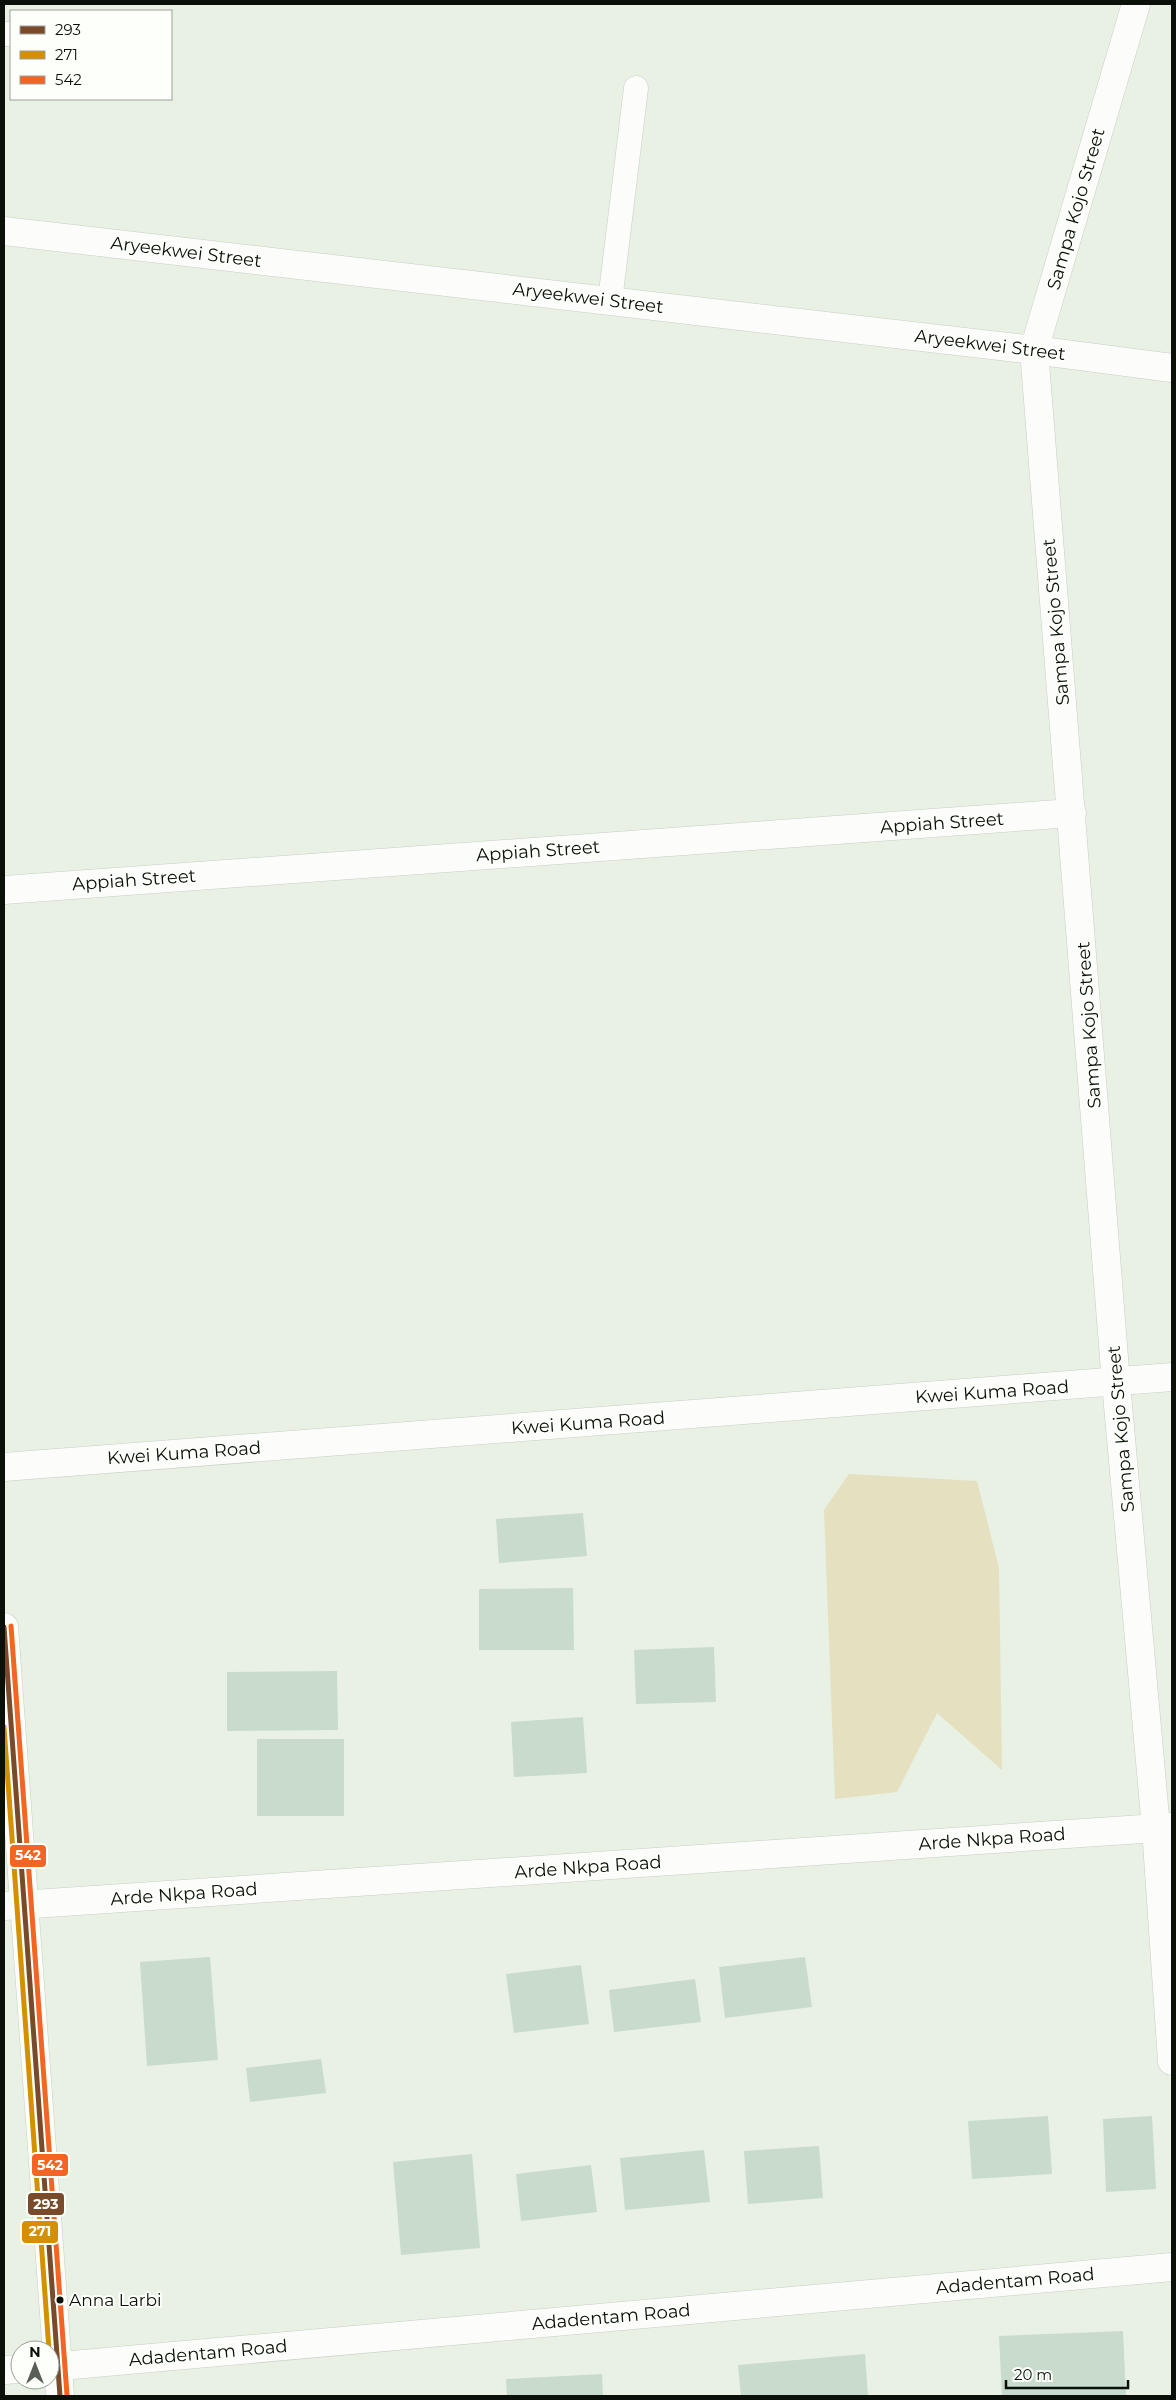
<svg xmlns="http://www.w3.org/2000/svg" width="1176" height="2400" font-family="Montserrat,sans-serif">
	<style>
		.green { fill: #e4e0c0 }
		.building { fill: #c8dbcc }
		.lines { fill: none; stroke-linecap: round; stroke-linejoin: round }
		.lane-casing { stroke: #c7cec4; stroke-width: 25 }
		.street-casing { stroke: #c7cec4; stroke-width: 29 }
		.lane { stroke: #fcfdfb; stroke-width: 24 }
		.street { stroke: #fcfdfb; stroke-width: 28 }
		.bus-1-casing { stroke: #fcfffa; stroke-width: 9 }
		.bus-2-casing { stroke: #fcfffa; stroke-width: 9 }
		.bus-3-casing { stroke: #fcfffa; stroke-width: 9 }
		.bus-1 { stroke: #7a4b2a; stroke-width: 5 }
		.bus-2 { stroke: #d49001; stroke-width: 5 }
		.bus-3 { stroke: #f26522; stroke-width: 5 }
		.bus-dot { fill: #0b1009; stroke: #fcfffa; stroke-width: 2 }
		.labels { text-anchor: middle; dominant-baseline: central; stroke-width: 4; stroke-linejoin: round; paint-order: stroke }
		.bus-label { font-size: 17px; fill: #0b1009; stroke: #fcfffa; text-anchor: start }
		.street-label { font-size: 18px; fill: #0b1009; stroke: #fcfffa }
		.line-badge { stroke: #fcfffa; stroke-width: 2 }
		.badge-label { font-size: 14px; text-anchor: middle; font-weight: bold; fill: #fff }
	</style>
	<rect width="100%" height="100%" fill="#e8f1e4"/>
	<path class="green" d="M849,1474l128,7 22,87 3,202 -65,-57 -40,79 -62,7 -11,-289z"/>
	<g class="building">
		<path d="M583,1513l4,43 -88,7 -3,-44z"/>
		<path d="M573,1588l1,62h-95v-61z"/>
		<path d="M714,1647l2,55 -80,2 -2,-54z"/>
		<path d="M337,1671l1,59 -111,1v-59z"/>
		<path d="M583,1717l4,56 -73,4 -3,-55z"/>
		<rect x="257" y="1739" width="87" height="77"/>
		<path d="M210,1957l8,103 -71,6 -7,-104z"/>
		<path d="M805,1957l7,50 -87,11 -6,-51z"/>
		<path d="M581,1965l8,59 -75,9 -8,-59z"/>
		<path d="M695,1979l6,43 -87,10 -5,-42z"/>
		<path d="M321,2059l5,34 -76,9 -4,-34z"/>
		<path d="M1048,2116l4,58 -80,5 -4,-58z"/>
		<path d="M1152,2116l4,73 -50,3 -3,-73z"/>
		<path d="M819,2146l4,52 -75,6 -4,-53z"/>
		<path d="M704,2150l6,52 -85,8 -5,-52z"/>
		<path d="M472,2154l8,94 -79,7 -8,-93z"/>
		<path d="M591,2165l6,47 -76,9 -5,-47z"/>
		<path d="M1123,2331l3,65h-124l-3,-60z"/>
		<path d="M865,2354l3,42h-127l-3,-31z"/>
		<path d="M602,2374l1,22h-96l-1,-17z"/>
	</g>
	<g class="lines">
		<defs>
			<g id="lane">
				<path d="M4,34h7"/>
				<path d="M610,301l26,-213"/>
			</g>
			<g id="street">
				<path d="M1136,4l-102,346 82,1033 40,445 16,233"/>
				<path d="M4,231l1030,119 138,18"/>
				<path d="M4,890l1068,-77"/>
				<path d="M4,1467l1168,-90"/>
				<path d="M4,1627l56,769"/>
				<path d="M4,1906l1168,-79"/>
				<path d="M50,2367l1122,-100"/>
				<path d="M4,2370l16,-1"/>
			</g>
		</defs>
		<use href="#lane" class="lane-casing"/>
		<use href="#street" class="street-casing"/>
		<use href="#lane" class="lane"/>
		<use href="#street" class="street"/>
		<defs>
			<path id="bus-1" d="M4,1627l56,769"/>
			<path id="bus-2" d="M4,1727l45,623"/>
			<path id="bus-3" d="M11,1626l56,769"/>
		</defs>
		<use href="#bus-1" class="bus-1-casing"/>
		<use href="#bus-2" class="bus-2-casing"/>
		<use href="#bus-3" class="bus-3-casing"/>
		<use href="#bus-1" class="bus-1"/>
		<use href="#bus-2" class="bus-2"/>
		<use href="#bus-3" class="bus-3"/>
	</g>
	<circle class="bus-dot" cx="60" cy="2300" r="4.5"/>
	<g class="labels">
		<g class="bus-label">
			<text x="69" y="2300">Anna Larbi</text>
		</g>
		<g class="street-label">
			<text transform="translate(1076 209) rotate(-74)">Sampa Kojo Street</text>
			<text transform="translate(186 252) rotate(7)">Aryeekwei Street</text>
			<text transform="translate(588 298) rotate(7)">Aryeekwei Street</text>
			<text transform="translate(990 345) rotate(7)">Aryeekwei Street</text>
			<text transform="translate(1056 622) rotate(-95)">Sampa Kojo Street</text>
			<text transform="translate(942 823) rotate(-4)">Appiah Street</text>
			<text transform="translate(538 851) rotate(-4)">Appiah Street</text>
			<text transform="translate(134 880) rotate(-4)">Appiah Street</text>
			<text transform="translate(1089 1025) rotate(-94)">Sampa Kojo Street</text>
			<text transform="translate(992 1392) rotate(-4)">Kwei Kuma Road</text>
			<text transform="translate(588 1423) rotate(-4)">Kwei Kuma Road</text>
			<text transform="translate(1121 1429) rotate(-95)">Sampa Kojo Street</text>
			<text transform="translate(184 1453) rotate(-4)">Kwei Kuma Road</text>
			<text transform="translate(992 1839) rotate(-4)">Arde Nkpa Road</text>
			<text transform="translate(588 1867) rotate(-4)">Arde Nkpa Road</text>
			<text transform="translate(184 1894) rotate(-4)">Arde Nkpa Road</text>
			<text transform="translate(1015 2281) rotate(-5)">Adadentam Road</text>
			<text transform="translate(611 2317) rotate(-5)">Adadentam Road</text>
			<text transform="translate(208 2353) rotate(-5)">Adadentam Road</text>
		</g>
	</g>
	<g class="line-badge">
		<rect x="9" y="1844" width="38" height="24" rx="5" fill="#f26522"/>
		<rect x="31" y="2153" width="38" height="24" rx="5" fill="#f26522"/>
		<rect x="27" y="2192" width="38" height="24" rx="5" fill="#7a4b2a"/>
		<rect x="21" y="2220" width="38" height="24" rx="5" fill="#d49001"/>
	</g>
	<g class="badge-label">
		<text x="28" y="1860">542</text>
		<text x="50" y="2170">542</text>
		<text x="46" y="2209">293</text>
		<text x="40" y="2236">271</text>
	</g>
	<rect width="1176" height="2400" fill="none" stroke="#0b1009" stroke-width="10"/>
	<rect x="10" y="10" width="162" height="90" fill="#fcfffa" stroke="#9c9f9a"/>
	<rect x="20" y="26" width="25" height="8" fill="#7a4b2a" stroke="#9c9f9a"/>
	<text x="55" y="35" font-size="15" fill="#0b1009">293</text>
	<rect x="20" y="51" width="25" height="8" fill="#d49001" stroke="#9c9f9a"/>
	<text x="55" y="60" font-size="15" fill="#0b1009">271</text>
	<rect x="20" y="76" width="25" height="8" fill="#f26522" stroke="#9c9f9a"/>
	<text x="55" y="85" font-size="15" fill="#0b1009">542</text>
	<g transform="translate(35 2365)"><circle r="24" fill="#fcfffa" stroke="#9c9f9a"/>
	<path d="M0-4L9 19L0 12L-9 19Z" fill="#585f56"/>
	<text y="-8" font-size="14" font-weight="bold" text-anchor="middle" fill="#0b1009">N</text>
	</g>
	<path d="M1006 2380v8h122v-8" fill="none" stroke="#0b1009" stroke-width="2.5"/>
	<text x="1014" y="2380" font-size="15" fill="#0b1009" stroke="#fcfffa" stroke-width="4" paint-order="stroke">20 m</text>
</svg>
